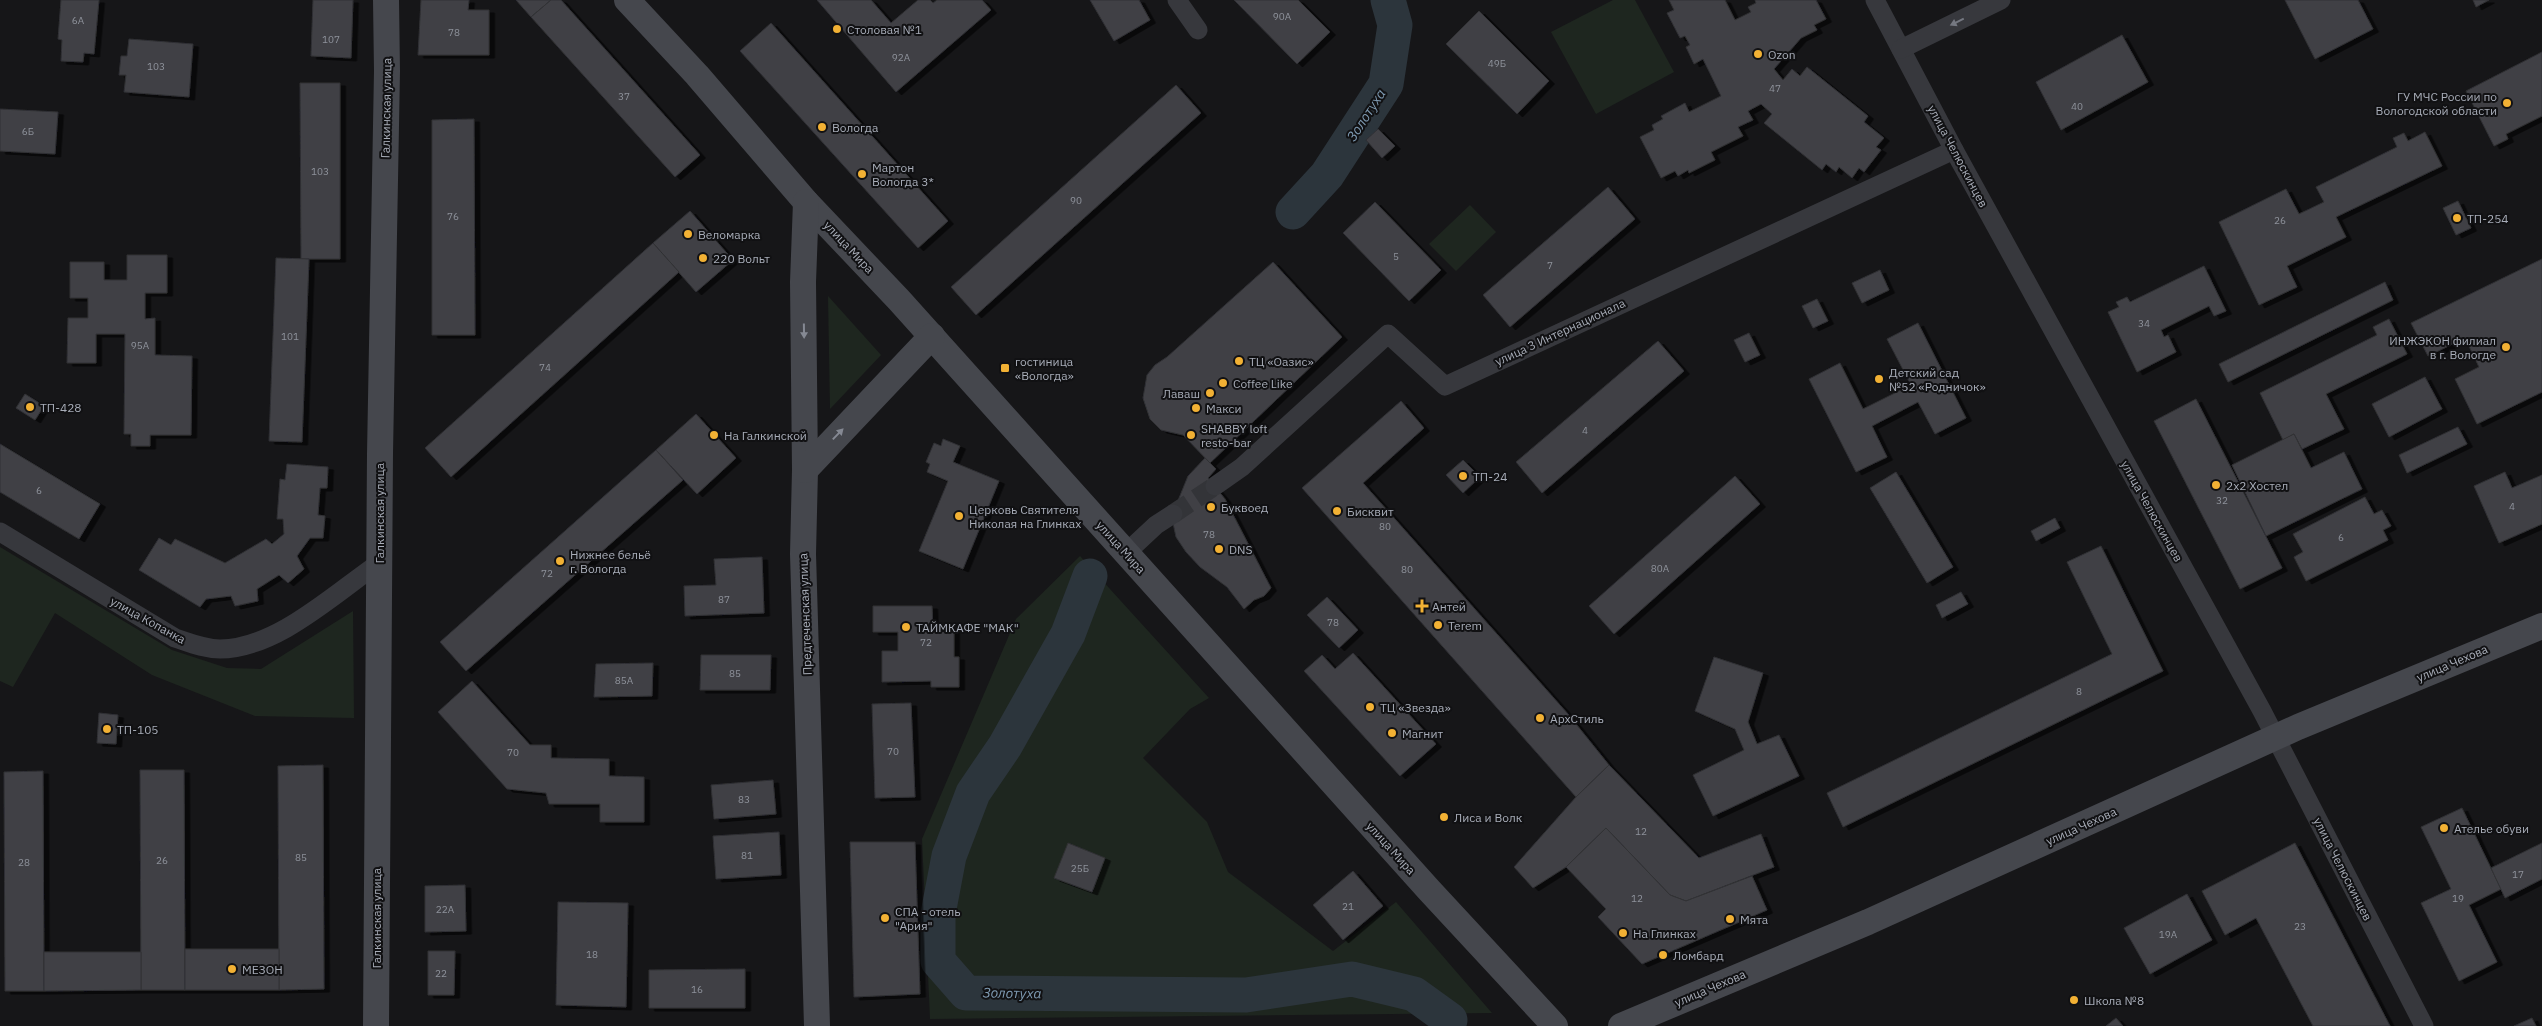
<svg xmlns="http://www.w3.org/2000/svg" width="2542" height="1026" font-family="'IBM Plex Sans',sans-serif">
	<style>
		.green { fill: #1e261f }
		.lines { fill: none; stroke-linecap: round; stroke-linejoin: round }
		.river { stroke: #2c353c; stroke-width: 35 }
		.building { fill: #404145; stroke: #303034; filter: url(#shadow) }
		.street-tunnel { stroke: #333438; stroke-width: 19; stroke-dasharray: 19 9; stroke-linecap: butt }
		.street { stroke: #37383d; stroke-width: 19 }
		.secondary { stroke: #45474d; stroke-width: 26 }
		.oneway { fill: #757881 }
		.oneway2 { fill: #858993 }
		.poi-dot { fill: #f2b134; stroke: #111113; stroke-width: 2 }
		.labels { text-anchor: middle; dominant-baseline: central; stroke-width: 4; stroke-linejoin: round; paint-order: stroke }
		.number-label { font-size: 10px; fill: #8e929b }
		.poi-label { font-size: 12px; fill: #a8adb8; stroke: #111113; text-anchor: start }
		.street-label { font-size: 12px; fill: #a8adb8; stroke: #111113 }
		.water-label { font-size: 14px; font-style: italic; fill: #7f9bb3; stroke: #111113 }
	</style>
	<defs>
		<filter id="shadow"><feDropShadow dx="5.5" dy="3" stdDeviation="0" flood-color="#0009"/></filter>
	</defs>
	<rect width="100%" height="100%" fill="#161618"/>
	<g class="green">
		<path d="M1613,0h22l39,72 -78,42 -45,-82z"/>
		<path d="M1470,205l26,27 -40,39 -27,-27z"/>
		<path d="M828,296l53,59 -51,54z"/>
		<path d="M0,547l172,103 55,18 34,1 92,-58 1,107 -99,-2 -103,-41 -97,-62 -42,74 -13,-6z"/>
		<path d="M1080,556l129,142 -19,11 -47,49 64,64 21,50 105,79 63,-49 96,111 -562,6 -8,-180 94,-220z"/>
	</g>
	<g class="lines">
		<g class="river">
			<path d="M1293,212l34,-37 59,-91 9,-59 -7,-25"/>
			<path d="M1090,576l-22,58 -63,112 -32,47 -24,63 -11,58v47l28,32 280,2 106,-16 62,15 36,26"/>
		</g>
	</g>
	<g class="building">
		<path d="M61,0h38l-5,54 -10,-1 -1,9 -22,-1 1,-21 -4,-1z"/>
		<path d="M313,0h40l-2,58 -40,-2z"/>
		<path d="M421,0h48l-1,10h21v45h-71z"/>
		<path d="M516,0h35l-20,17z"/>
		<path d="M551,0h10l139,155 -25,22 -144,-160z"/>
		<path d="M817,0h54l20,23 27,-23h12l3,3 4,-3h45l9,10 -95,82z"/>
		<path d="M1090,0h49l11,20 -36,21z"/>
		<path d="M1234,0h64l32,32 -33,32z"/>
		<path d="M1669,0h56l10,20 16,-8 -3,-5 8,-4 -1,-3h61l10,19 -12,6 3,5 -16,8 -27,31 9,11 9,-11 8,7 7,-9 61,49 -4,6 20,16 -8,9 5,3 -17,22 -5,-4 -7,10 -13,-11 -3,5 -10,-8 -4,6 -58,-47 8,-9 -11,-10 -13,7 5,9 -15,7 5,9 -32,16 4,8 -26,13 -1,-3 -10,6 -3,-5 -14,7 -21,-41 14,-7 -2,-5 11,-6 -2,-3 24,-13 4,9 32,-16 -18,-37 -9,5 -8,-17 4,-2 -5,-9 -5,2 -13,-25 7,-3z"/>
		<path d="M2285,0h73l15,29 -58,30z"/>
		<path d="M2473,0h16l-13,7z"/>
		<path d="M1479,11l70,70 -32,33 -71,-70z"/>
		<path d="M771,23l177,198 -30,27 -178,-197z"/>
		<path d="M2122,35l26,47 -87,48 -25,-48z"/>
		<path d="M129,39l64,5 -4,53 -65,-5 2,-17h-7l2,-19h6z"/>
		<path d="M2542,52v64l-36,18 2,5 -14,7 -28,-55z"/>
		<path d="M300,83h40v176h-39z"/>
		<path d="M1176,85l25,28 -225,202 -25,-28z"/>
		<path d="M0,109l58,3 -3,42 -55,-3z"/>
		<path d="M474,119l1,216h-43v-215z"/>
		<path d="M1378,129l17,17 -13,12 -16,-18z"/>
		<path d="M2425,132l17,34 -106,51 10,20 -59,29 10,21 -38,18 -40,-83 67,-33 13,25 25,-12 -8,-15 81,-40 -4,-9 11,-5 4,8z"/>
		<path d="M1608,187l27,32 -125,108 -27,-32z"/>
		<path d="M2458,201l13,27 -15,7 -13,-27z"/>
		<path d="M1375,202l66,68 -32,31 -66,-68z"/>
		<path d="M690,211l43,49 -37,32 -43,-49z"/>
		<path d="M653,243l26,29 -228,205 -26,-29z"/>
		<path d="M127,255h40v38h-22v26l10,-1v37l37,1 -1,79h-41v11h-19v-12h-7l1,-100h-29v29h-29l1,-45h20v-20h-18v-36h34v18h23z"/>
		<path d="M276,258l33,1 -7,183 -33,-1z"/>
		<path d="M2542,259v133l-65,32 -22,-45 24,-12 -14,-29 -37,18 -17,-33z"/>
		<path d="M1273,262l69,75 -132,126 -27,-28 -22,-5 -11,-11 -7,-21 4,-23 8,-10 12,-8z"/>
		<path d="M2204,266l22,45 -12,5 -5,-10 -48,24 3,7 4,-2 8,17 -39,20 -29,-60 11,-5 -3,-5 11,-5 3,5z"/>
		<path d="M1880,270l9,20 -27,13 -10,-20z"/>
		<path d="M2385,282l8,18 -165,82 -9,-18z"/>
		<path d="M1817,299l11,22 -15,7 -11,-22z"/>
		<path d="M2389,319l18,35 -81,40 18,35 -42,20 -8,-15 -11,6 -23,-47 117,-58 -4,-8z"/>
		<path d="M1918,323l48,95 -31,16 -17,-32 -46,24 15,31 -31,15 -47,-93 31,-16 23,46 48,-24 -24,-46z"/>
		<path d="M1749,333l11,22 -15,7 -11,-22z"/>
		<path d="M1658,341l26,30 -142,122 -26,-31z"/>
		<path d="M2425,377l17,32 -53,28 -17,-33z"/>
		<path d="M25,394l19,12 -9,14 -19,-12z"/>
		<path d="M2196,399l86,169 -42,21 -86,-168z"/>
		<path d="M1401,401l23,27 -61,55 205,231 41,51 -33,32 -274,-309z"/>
		<path d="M696,414l40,44 -39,36 -41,-44z"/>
		<path d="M2458,427l9,17 -60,29 -8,-18z"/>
		<path d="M2294,434l17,34 33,-16 18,37 -96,47 -34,-71z"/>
		<path d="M943,439l17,7 -7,16 46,19 -36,88 -44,-18 29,-70 -21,-9 3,-8 -4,-2 8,-19 7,3z"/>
		<path d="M0,444l100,60 -21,35 -79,-47z"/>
		<path d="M656,450l27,30 -217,191 -26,-29z"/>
		<path d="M1205,458l11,11 -8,9 17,21 46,89 -7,8 -10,4 -10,9 -17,-22 -27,-20 -14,-15 -10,-15 -3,-14 2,-15 13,-32z"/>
		<path d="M1463,460l17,17 -17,16 -17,-18z"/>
		<path d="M287,464l41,3 -1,21h-7l-2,27 7,1 -2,22h-13l-13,18 7,13 -16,14 -9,-8 -22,14 1,12 -23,5 -4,-10 -25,3 -6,8 -61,-37 20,-32 12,7 4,-6 50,24 41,-24 6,5 12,-10 -1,-15h-6l3,-40 5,1z"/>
		<path d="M1896,472l57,95 -26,16 -57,-95z"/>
		<path d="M2505,472l7,16 30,-13v49l-43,19 -25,-57z"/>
		<path d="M1735,476l25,28 -146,130 -25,-28z"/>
		<path d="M2365,497l9,17 8,-4 9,16 -8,4 5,10 -82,41 -12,-24 9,-5 -10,-18z"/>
		<path d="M2055,518l5,10 -24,13 -5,-10z"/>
		<path d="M2101,546l62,125 -320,156 -16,-34 285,-139 -45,-92z"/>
		<path d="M762,557l2,56 -79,3 -1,-30 32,-1 -2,-26z"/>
		<path d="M1961,592l7,12 -26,14 -6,-13z"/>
		<path d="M1327,597l31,33 -19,18 -32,-33z"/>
		<path d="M873,606h59l1,22h21v29h5v30h-28v-6l-49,1v-31h16v-19h-25z"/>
		<path d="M1353,653l83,91 -36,32 -96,-105 18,-16 13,14z"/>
		<path d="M701,655h70l-1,35h-70z"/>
		<path d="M1714,657l49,16 -15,49 9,22 22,-9 20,41 -86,40 -20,-41 51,-25 -9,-21 -40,-18z"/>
		<path d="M653,663l-1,33 -58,1 2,-33z"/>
		<path d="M472,681l58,64h21v13l58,1v17l35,1v45h-44v-18h-51l-3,-11 -39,-4 -69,-77z"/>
		<path d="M911,703l4,94 -40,1 -3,-94z"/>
		<path d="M99,713l19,2 -2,29 -19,-1z"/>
		<path d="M323,765l1,224 -45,1 -1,-224z"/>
		<path d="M1609,765l90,93 62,-24 13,33 -88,34 -16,-6 -64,-67 -40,39 -33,21 -19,-21 62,-70z"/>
		<path d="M140,770h44l1,220h-44z"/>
		<path d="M43,771l1,220h-39l-1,-219z"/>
		<path d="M773,780l3,34 -62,5 -3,-34z"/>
		<path d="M2462,808l39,81 -32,16 28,57 -38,19 -38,-78 30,-14 -30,-62z"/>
		<path d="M1606,828l64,67 16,6 66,-25 15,34 -125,54 -44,-47 8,-8 -40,-42z"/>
		<path d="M779,832l2,43 -65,4 -3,-43z"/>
		<path d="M850,842h65l5,152 -66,3z"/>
		<path d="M1068,843l37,15 -13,34 -38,-14z"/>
		<path d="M2295,843l95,183h-77l-57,-108 -31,17 -23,-44z"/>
		<path d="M2542,843v36l-37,19 -14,-30z"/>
		<path d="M1353,871l30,35 -40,34 -30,-35z"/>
		<path d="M465,885l1,46 -41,1v-46z"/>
		<path d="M2187,894l25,46 -62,34 -26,-46z"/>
		<path d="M558,902l70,1 -2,104 -70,-2z"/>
		<rect x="185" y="949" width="94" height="41"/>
		<path d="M428,951h27l-1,44h-26z"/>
		<path d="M44,952h97v38l-97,1z"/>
		<path d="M745,969v39h-96v-38z"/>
		<path d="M2116,1018l7,8h-17z"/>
		<path d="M2532,1018l4,8h-22z"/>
	</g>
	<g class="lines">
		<path class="street-tunnel" d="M1173,514l42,-28"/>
		<g class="street">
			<path d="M1177,0l21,30"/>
			<path d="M1875,0l79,150 308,561 162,315"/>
			<path d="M1901,49l100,-49"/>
			<path d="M1215,486l27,-19 146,-133 57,52 509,-236"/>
			<path d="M0,532l175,106c15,5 29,11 45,11 56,0 114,-55 159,-86"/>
			<path d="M1126,553l30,-28 17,-11"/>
		</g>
		<g class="secondary">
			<path d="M627,0l70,75 109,127 93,98 530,590 126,136"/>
			<path d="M806,202l-3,80 2,188 -2,84 14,472"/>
			<path d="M805,470l127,-134"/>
			<path d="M376,1026l4,-572 7,-383 -1,-71"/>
			<path d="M1621,1026l247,-104 430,-195 244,-101"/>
		</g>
	</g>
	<defs><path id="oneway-solid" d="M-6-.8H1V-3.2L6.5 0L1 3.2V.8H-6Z" transform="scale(1.25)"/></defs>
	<use class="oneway" href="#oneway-solid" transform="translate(1957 22) rotate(154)"/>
	<g class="oneway2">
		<use href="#oneway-solid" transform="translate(804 331) rotate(89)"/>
		<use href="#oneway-solid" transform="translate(838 434) rotate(-46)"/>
	</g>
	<g class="poi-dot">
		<circle cx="837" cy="29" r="5"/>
		<circle cx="1758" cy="54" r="5"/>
		<circle cx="2507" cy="103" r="5"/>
		<circle cx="822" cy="127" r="5"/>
		<circle cx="862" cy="174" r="5"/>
		<circle cx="2457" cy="218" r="5"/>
		<circle cx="688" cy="234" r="5"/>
		<circle cx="703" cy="258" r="5"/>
		<circle cx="2506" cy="347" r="5"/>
		<circle cx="1239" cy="361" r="5"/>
		<rect x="1000" y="363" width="10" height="10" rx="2.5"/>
		<circle cx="1879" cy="379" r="5"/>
		<circle cx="1223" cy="383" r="5"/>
		<circle cx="1210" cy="393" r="5"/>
		<circle cx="30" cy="407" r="5"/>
		<circle cx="1196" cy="408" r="5"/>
		<circle cx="714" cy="435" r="5"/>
		<circle cx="1191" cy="435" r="5"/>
		<circle cx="1463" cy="476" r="5"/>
		<circle cx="2216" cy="485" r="5"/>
		<circle cx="1211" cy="507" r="5"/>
		<circle cx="1337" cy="511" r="5"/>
		<circle cx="959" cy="516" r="5"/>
		<circle cx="1219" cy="549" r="5"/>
		<circle cx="560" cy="561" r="5"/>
		<path d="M1419.5 598.5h5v5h5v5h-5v5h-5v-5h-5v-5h5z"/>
		<circle cx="1438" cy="625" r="5"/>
		<circle cx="906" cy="627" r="5"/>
		<circle cx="1370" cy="707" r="5"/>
		<circle cx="1540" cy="718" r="5"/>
		<circle cx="107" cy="729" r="5"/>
		<circle cx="1392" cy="733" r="5"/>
		<circle cx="1444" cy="817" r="5"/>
		<circle cx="2444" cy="828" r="5"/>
		<circle cx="885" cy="918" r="5"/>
		<circle cx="1730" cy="919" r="5"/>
		<circle cx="1623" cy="933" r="5"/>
		<circle cx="1663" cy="955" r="5"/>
		<circle cx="232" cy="969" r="5"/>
		<circle cx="2074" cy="1000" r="5"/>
	</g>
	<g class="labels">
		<g class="number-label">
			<text x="1282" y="16">90А</text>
			<text x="78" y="20">6А</text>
			<text x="454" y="32">78</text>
			<text x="331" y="39">107</text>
			<text x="901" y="57">92А</text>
			<text x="1497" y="63">49Б</text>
			<text x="156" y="66">103</text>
			<text x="1775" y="88">47</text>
			<text x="624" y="96">37</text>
			<text x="2077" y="106">40</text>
			<text x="28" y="131">6Б</text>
			<text x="320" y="171">103</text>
			<text x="1076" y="200">90</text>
			<text x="453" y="216">76</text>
			<text x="2280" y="220">26</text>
			<text x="1396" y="256">5</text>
			<text x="1550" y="265">7</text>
			<text x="2144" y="323">34</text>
			<text x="290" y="336">101</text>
			<text x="140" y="345">95А</text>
			<text x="545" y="367">74</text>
			<text x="1585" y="430">4</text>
			<text x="39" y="490">6</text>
			<text x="2222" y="500">32</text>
			<text x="2512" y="506">4</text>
			<text x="1385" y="526">80</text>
			<text x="1209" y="534">78</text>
			<text x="2341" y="537">6</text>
			<text x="1660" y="568">80А</text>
			<text x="1407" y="569">80</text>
			<text x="547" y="573">72</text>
			<text x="724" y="599">87</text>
			<text x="1333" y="622">78</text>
			<text x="926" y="642">72</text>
			<text x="735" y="673">85</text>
			<text x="624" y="680">85А</text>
			<text x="2079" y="691">8</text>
			<text x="893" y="751">70</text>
			<text x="513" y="752">70</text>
			<text x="744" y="799">83</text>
			<text x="1641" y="831">12</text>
			<text x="747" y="855">81</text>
			<text x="301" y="857">85</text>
			<text x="162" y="860">26</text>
			<text x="24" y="862">28</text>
			<text x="1080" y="868">25Б</text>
			<text x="2518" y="874">17</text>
			<text x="1637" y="898">12</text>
			<text x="2458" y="898">19</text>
			<text x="1348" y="906">21</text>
			<text x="445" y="909">22А</text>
			<text x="2300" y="926">23</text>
			<text x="2168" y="934">19А</text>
			<text x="592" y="954">18</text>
			<text x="441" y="973">22</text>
			<text x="697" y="989">16</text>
		</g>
		<g class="poi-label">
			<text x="847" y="29">Столовая №1</text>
			<text x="1768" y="54">Ozon</text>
			<text x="2497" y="96" text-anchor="end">ГУ МЧС России по<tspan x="2497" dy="14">Вологодской области</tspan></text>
			<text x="832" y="127">Вологда</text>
			<text x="872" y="167">Мартон<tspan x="872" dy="14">Вологда 3*</tspan></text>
			<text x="2467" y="218">ТП-254</text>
			<text x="698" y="234">Веломарка</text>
			<text x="713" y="258">220 Вольт</text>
			<text x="2496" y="340" text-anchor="end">ИНЖЭКОН филиал<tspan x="2496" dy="14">в г. Вологде</tspan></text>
			<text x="1015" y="361">гостиница<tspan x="1015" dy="14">«Вологда»</tspan></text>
			<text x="1249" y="361">ТЦ «Оазис»</text>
			<text x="1889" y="372">Детский сад<tspan x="1889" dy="14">№52 «Родничок»</tspan></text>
			<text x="1233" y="383">Coffee Like</text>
			<text x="1200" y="393" text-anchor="end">Лаваш</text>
			<text x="40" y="407">ТП-428</text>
			<text x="1206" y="408">Макси</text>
			<text x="1201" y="428">SHABBY loft<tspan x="1201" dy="14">resto-bar</tspan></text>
			<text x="724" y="435">На Галкинской</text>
			<text x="1473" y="476">ТП-24</text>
			<text x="2226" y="485">2x2 Хостел</text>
			<text x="1221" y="507">Буквоед</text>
			<text x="969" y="509">Церковь Святителя<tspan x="969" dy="14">Николая на Глинках</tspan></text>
			<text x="1347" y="511">Бисквит</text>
			<text x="1229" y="549">DNS</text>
			<text x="570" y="554">Нижнее бельё<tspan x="570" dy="14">г. Вологда</tspan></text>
			<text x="1432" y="606">Антей</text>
			<text x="1448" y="625">Terem</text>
			<text x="916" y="627">ТАЙМКАФЕ "МАК"</text>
			<text x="1380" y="707">ТЦ «Звезда»</text>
			<text x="1550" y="718">АрхСтиль</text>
			<text x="117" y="729">ТП-105</text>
			<text x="1402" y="733">Магнит</text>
			<text x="1454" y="817">Лиса и Волк</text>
			<text x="2454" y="828">Ателье обуви</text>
			<text x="895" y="911">СПА - отель<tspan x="895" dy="14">"Ария"</tspan></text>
			<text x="1740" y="919">Мята</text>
			<text x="1633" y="933">На Глинках</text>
			<text x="1673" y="955">Ломбард</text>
			<text x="242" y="969">МЕЗОН</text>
			<text x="2084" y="1000">Школа №8</text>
		</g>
		<g class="street-label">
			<text transform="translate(386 108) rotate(-89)">Галкинская улица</text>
			<text transform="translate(1958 156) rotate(62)">улица Челюскинцев</text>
			<text transform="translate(849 247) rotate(47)">улица Мира</text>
			<text transform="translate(1560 332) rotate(-25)">улица 3 Интернационала</text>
			<text transform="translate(2152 511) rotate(61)">улица Челюскинцев</text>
			<text transform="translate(379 513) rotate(-90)">Галкинская улица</text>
			<text transform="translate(1121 547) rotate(48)">улица Мира</text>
			<text transform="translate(805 614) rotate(-92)">Предтеченская улица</text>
			<text transform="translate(148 620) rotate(29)">улица Копанка</text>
			<text transform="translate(2452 663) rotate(-23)">улица Чехова</text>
			<text transform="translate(2081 826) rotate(-24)">улица Чехова</text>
			<text transform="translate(1391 848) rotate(48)">улица Мира</text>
			<text transform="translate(2343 869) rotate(63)">улица Челюскинцев</text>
			<text transform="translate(376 918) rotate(-90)">Галкинская улица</text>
			<text transform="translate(1710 988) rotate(-23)">улица Чехова</text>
		</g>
		<g class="water-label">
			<text transform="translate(1366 115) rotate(-57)">Золотуха</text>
			<text transform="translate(1012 993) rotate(1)">Золотуха</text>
		</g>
	</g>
</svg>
